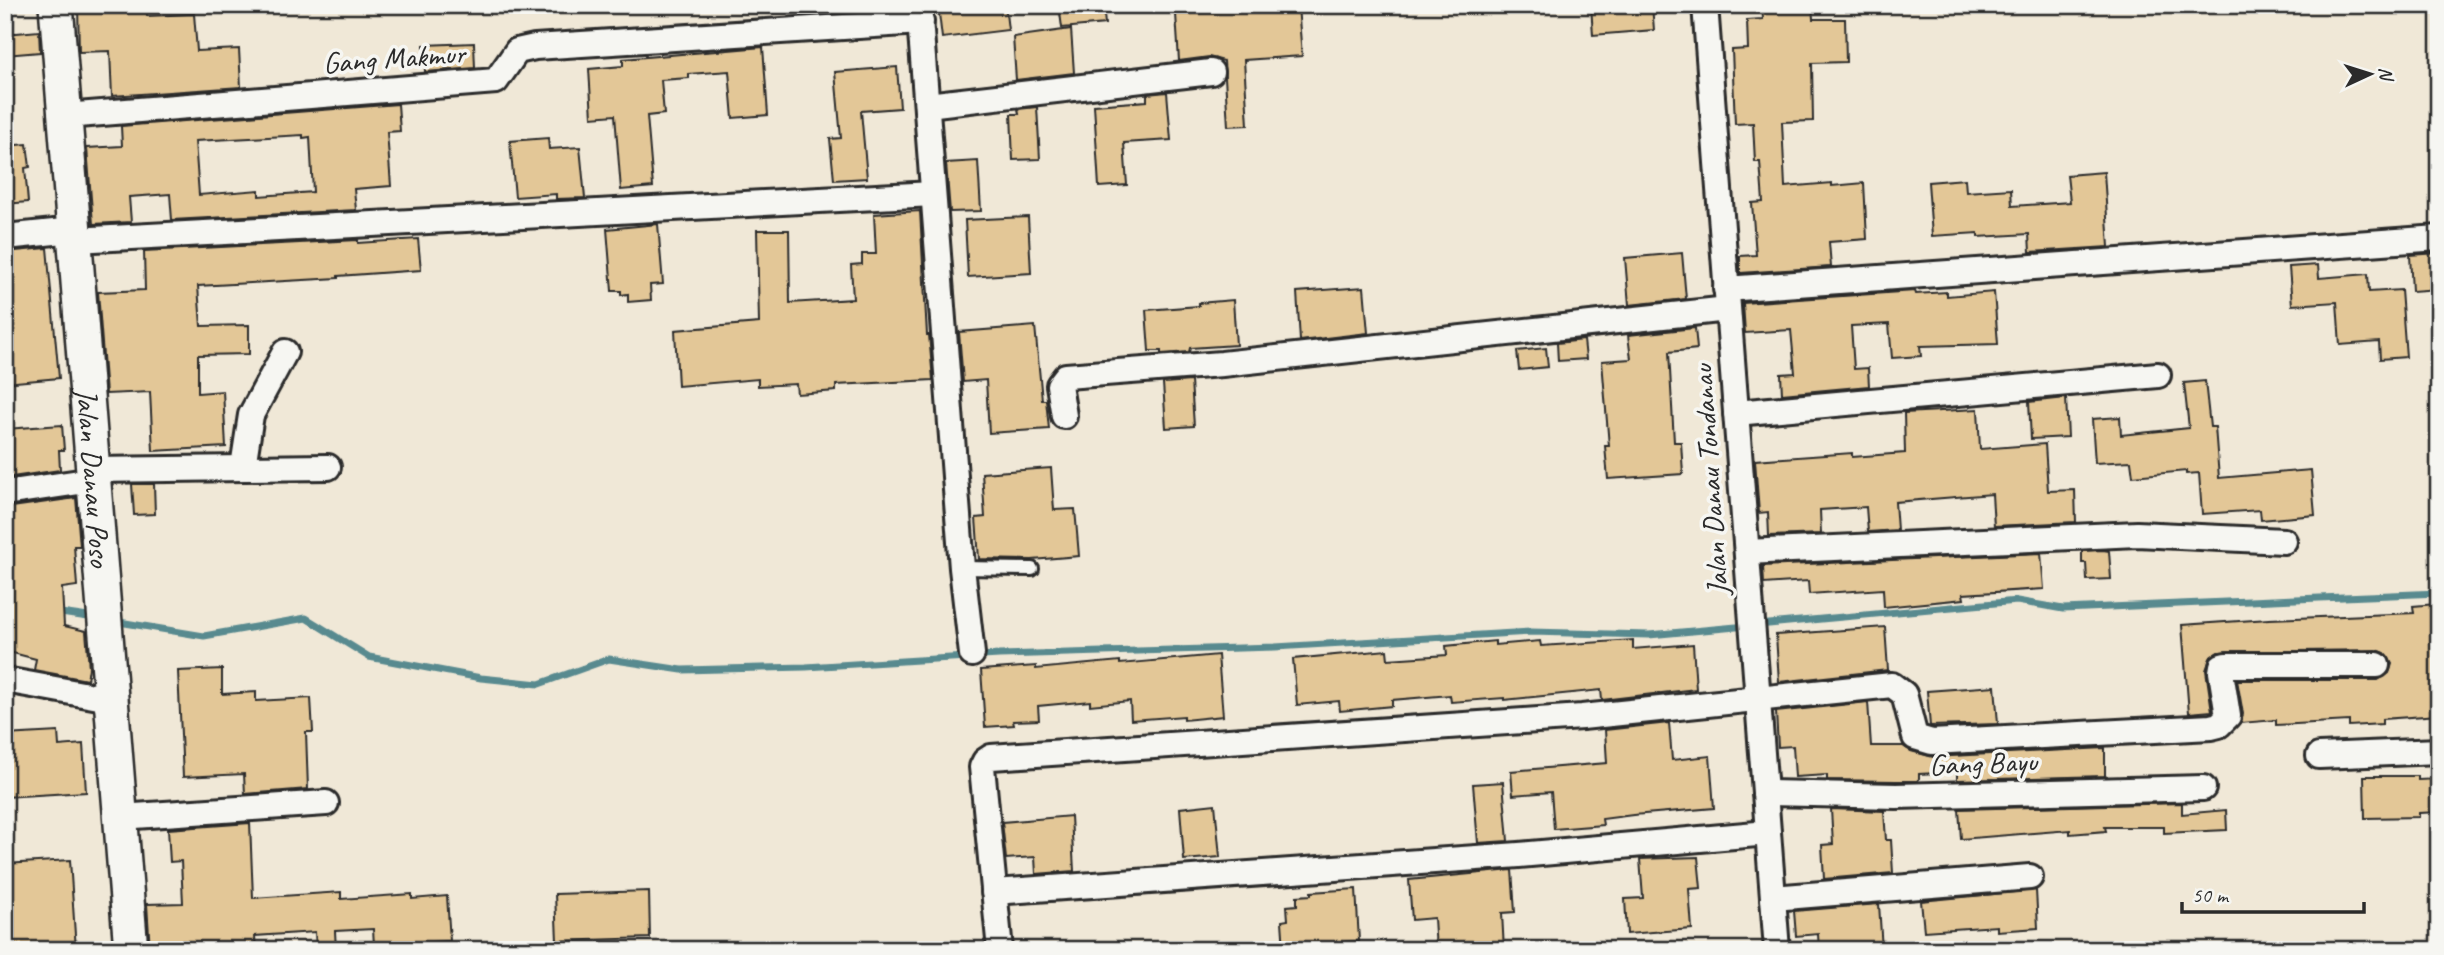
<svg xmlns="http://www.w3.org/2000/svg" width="2444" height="955" font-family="Caveat,sans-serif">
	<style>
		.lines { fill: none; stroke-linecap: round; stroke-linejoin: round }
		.stream { stroke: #598a8f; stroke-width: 7 }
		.building { fill: #e3c797; stroke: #2b2b2b; stroke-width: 2; fill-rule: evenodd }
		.lane-casing { stroke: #2b2b2b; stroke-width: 18 }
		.street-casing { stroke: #2b2b2b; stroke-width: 30 }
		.secondary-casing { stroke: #2b2b2b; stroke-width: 38 }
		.lane { stroke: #f6f6f2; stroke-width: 12 }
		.street { stroke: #f6f6f2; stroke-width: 24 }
		.secondary { stroke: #f6f6f2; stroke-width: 33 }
		.labels { text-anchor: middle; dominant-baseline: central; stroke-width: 7; stroke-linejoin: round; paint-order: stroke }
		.street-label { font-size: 30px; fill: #2b2b2b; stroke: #f6f6f2 }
	</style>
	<rect width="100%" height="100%" fill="#f0e8d7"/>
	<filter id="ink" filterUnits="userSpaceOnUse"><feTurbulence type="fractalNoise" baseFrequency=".0143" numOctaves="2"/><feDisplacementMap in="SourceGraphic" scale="14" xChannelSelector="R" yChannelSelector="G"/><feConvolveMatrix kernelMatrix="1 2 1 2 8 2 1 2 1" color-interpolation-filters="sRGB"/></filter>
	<g filter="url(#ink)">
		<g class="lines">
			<g class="stream">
				<path d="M54,612l41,6"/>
				<path d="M113,621l91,15 102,-18 63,39 112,21 58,6 70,-25 73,11 124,-3 193,-12 276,-8 256,-15 118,3 368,-34 46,8 376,-16"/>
			</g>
		</g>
		<g class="building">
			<path d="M78,5h68l1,11 47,-2 3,37 42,-2 2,38 -129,9 -2,-45 -31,1z"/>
			<path d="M938,5h67l3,25 -66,8z"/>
			<path d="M1059,5h44l2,19 -43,4z"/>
			<path d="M1591,5h61l2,25 -61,5z"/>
			<path d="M1762,5h50l1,14h32l1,43 -34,1 1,58 -31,1 3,65 47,-4v3l32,-3 3,56 -38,3 2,25 -91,6v-17l16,-1 -4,-52 11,-1 -3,-40h-5l-2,-39 -18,1 -3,-74 16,-1 -1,-29 16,-1z"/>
			<path d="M1298,6l4,50 -58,4 4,65 -20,1 -4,-65 -15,-4 -30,4 -3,-47z"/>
			<path d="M1071,29l3,44 -58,7 -3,-43z"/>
			<path d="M39,31l1,21 -35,3v-21z"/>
			<path d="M474,43l1,25 -50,4 -1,-27z"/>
			<path d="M763,47l5,68 -35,3 -4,-47 -40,3v4l-28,2 3,34 -17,2 6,71 -32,3 -6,-75 -23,2 -3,-48 34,-3v-7z"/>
			<path d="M897,67l3,41 -39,3 6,67 -33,2 -4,-41 11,-1 -6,-66z"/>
			<path d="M1167,92l4,48 -47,3 3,42 -28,2 -5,-82 53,-4v-7z"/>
			<path d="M398,104l2,27 -13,1 4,54 -37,3 2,21 -184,10 -2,-26 -41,3 2,25 -38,2 -6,-76 35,-2 -1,-20zM303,135v3l7,-1 3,55 -54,4v-6l-60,5 -4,-54z"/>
			<path d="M1037,107l3,52 -27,1 -2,-46h8l-1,-5z"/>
			<path d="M548,138l1,11 31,-2 5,51 -29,1v-5l-41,3 -5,-56z"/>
			<path d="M27,144l3,23 -5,1 3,34 -23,2v-58z"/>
			<path d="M978,161l3,50 -31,1 -4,-49z"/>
			<path d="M2104,172l5,75 -79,5 -1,-18 -51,3v-4l-46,3 -4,-54 37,-3 1,13 45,-3 1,17 58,-4 -3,-27z"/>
			<path d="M920,211l7,124h2l4,45 -97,5v6l-39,3 -1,-10 -38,2v-7l-80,7 -3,-56 84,-7 -2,-93h32l1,73 63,-4 -2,-34 11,-1v-10h14l-2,-40z"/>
			<path d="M1028,217l3,56 -63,4 -3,-57z"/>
			<path d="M658,224l5,60 -13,1 1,15 -23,2v-8l-7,1v-4h-9l-5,-62z"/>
			<path d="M418,239l3,31 -83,6v2l-140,8 3,40 48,-1v29l-51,1v38l25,-2 3,56 -73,4 -3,-59 -44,2 -8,-102 47,-2 -1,-39 214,-11v3z"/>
			<path d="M47,248l12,130 -54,5v-131z"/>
			<path d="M1682,253l4,46 -57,6 -4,-47z"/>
			<path d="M2439,253v36l-27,2 -2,-36z"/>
			<path d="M2318,265l1,13 49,-4 1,18 32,-2 5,67 -26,2 -1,-17 -39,3 -3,-43 -45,3 -3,-38z"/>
			<path d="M1364,287l4,46 -68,8 -3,-49z"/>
			<path d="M1915,291l1,3 31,-2v4l47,-4 4,52 -78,2 1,10 -29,2 -3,-34 -38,2 3,43 14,-1 1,18 -87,8 -1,-20 14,-1 -4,-43 -46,3 -2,-30z"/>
			<path d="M1233,300l3,45 -46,3 -1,4 -28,2v-3h-12l-3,-41 53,-4v-3z"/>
			<path d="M1035,326l7,74h4l3,29 -60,4 -3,-53 -23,2 -4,-50z"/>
			<path d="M1695,328l2,21 -28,3 5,90h7l2,32 -75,5 -3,-33h4l-7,-85 29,-2 -3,-24z"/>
			<path d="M1584,340l2,19 -28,2 -1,-18z"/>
			<path d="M1546,348l2,19 -29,3 -2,-19z"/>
			<path d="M1191,381l3,45 -28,2 -3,-45z"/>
			<path d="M2205,381l5,46h5l4,51 92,-8 4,45 -54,5 -1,-10 -58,4 -3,-41 -13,1v-3l-53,5 -2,-15 -36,2 -3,-44 28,-2 1,18 68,-7 -5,-45z"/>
			<path d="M2066,398l2,39 -37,2 -2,-37z"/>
			<path d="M1978,409l2,40 65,-5 3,47 27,-1 1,32 -82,4 -2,-32 -97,8 2,28 -29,2 -2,-25 -46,3 1,24 -52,2 -1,-24 -9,1 -4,-53 97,-7v4l53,-4 -1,-40z"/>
			<path d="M62,425l2,25h-5l1,20 -55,8v-49z"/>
			<path d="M1051,468l3,42 21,-1 4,47 -47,4 -53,-1 -3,-41 9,-1 -3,-44z"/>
			<path d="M132,484h22l1,30 -21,1z"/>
			<path d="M76,498l4,48h-6l3,40 -15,2 2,38 22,5 3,37 -2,12 -53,-10 2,-11 -31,-8v-143z"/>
			<path d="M2103,550l6,1 2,28 -24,1 -1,-17h-4v-12z"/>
			<path d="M2041,553l3,36 -81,5 1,5 -80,8 -1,-18 -74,5 -1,-13 -44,3 -1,-18z"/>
			<path d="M2436,604l2,35 -4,1 3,43h2v32l-57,4v5l-33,2v-5l-73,4v-5l-35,3 2,-9 -6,-34h141l11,-7 3,-9 -7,-11 -8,-3 -159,2 -7,5 -5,13 6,41 -23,2 -7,-88 87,-6 145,-6 -1,-7z"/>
			<path d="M1885,627l3,43 -109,12 -3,-47z"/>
			<path d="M1633,640v9l60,-5 3,45 -94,11 -1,-10 -97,10v-2l-53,4 -1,-7 -58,5v6l-52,5 -1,-10 -42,4 -4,-46 94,-9 1,9 59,-4 -1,-9 49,-5v4l45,-4 1,5z"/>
			<path d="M1218,655l5,61 -39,4v-4l-53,4 -1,-19 -40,4v-4l-52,5 1,14 -26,1 1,4 -29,2 -4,-57 55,-4v3l84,-8v3z"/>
			<path d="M222,669v25l34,-2v9l55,-3 2,34h-7l2,57 -63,5 -1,-20 -61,3 -5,-106z"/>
			<path d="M1995,686l3,38 -68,2 -3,-35z"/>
			<path d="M1868,702l3,44h32l8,5 22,6 172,-9v28l-148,4v-8l-38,2v5l-2,2h-21l-69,-1v-5l-32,2 -2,-31 -15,1 -2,-35z"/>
			<path d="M1669,723l3,37 38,-4 4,52 -81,7 -31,4 1,6 -49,4 -3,-37 -38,3 -2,-24 96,-8 -2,-33z"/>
			<path d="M58,732l1,14 24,-2 3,48 -81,5v-62z"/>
			<path d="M2364,776h54v4l21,-1v33l-20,1v4l-54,1z"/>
			<path d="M1503,782l5,59 -30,2 -5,-59z"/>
			<path d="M2182,803v11l44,-4 1,20 -63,3v-6h-59l1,4 -36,3v-4l-109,9 -2,-30z"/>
			<path d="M1215,804l5,53 -36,3 -4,-52z"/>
			<path d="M1831,809l53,2 2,29h5l2,33 -69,6 -2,-34 11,-1z"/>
			<path d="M1071,816l3,55 -38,3 -1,-17 -29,2 -4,-37z"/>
			<path d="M250,823l3,75 88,-6v7l71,-5v5l35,-3 3,45 -76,4 -1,-16 -38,2 1,19h-20l-1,-18 -60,4 1,14h-106l-3,-46 36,-1 -2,-42 -11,1 -2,-33z"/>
			<path d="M1698,857l3,31 -12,1 3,40 -65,5 -2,-35 18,-1 -3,-39z"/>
			<path d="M70,860l6,90h-71v-86z"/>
			<path d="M1512,870l3,42 -13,1 2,37h-68l-2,-32 -22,2 -3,-40z"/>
			<path d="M1356,889l3,52 -29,2 1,7h-47l-2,-29 6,-1 -1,-14 10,-1v-9l14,-1v-3z"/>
			<path d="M2036,890l2,38 -41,3v-5l-73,5 -3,-30z"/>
			<path d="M649,891l1,47 -93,3 -2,-47z"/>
			<path d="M1879,904l3,46h-63l-1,-16 -22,2 -2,-25z"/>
		</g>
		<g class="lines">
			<defs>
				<path id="lane" d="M962,568l70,1"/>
				<g id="street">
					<path d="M1705,5l72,945"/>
					<path d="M919,6l43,562 10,86"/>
					<path d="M927,105l284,-33"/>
					<path d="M65,116l431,-35 21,-30 18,-4 386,-25"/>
					<path d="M5,237l69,-7"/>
					<path d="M75,240l858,-46"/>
					<path d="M1726,289l713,-51"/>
					<path d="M1736,413l422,-38"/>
					<path d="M1064,416l-5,-31 7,-9 156,-12 506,-55"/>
					<path d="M243,467l8,-52 34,-63"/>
					<path d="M93,470l235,-3"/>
					<path d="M5,493l88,-13"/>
					<path d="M1747,552l390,-18 147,7"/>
					<path d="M5,680l105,19"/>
					<path d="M2319,756l120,-5"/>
					<path d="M1765,793l131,3 307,-8"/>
					<path d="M120,817l206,-14"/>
					<path d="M994,892l525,-37 249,-22"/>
					<path d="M1773,898l257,-21"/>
					<path d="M1000,950l-18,-183 3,-6 6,-4 591,-40 310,-32 12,9 11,43 17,5 279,-15 8,-2 9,-9 -7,-44 1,-6 4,-1h151"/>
				</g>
				<g id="secondary">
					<path id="s1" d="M56,5l75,945"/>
				</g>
			</defs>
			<use href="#lane" class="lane-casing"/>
			<use href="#street" class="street-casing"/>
			<use href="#secondary" class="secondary-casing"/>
			<use href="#lane" class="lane"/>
			<use href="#street" class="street"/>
			<use href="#secondary" class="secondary"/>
		</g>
	</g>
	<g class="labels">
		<g class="street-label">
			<text transform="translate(394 58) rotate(-4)">Gang Makmur</text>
			<text stroke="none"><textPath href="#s1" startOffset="474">Jalan Danau Poso</textPath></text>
			<text transform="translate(1710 480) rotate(-94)">Jalan Danau Tondanau</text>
			<text transform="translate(1983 763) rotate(-2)">Gang Bayu</text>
		</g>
	</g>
	<rect width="2444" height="955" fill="none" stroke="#f6f6f2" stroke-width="28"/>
	<rect x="14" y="14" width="2416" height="927" fill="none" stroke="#2b2b2b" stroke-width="2.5" filter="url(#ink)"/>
	<g transform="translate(2370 74) rotate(86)" stroke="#f6f6f2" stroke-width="5" paint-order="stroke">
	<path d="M0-5L12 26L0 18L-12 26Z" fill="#2b2b2b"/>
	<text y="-10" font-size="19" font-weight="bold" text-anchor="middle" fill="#2b2b2b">N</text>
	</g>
	<path d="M2182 902v10h182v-10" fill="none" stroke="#2b2b2b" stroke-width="3.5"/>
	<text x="2192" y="902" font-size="21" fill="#2b2b2b" stroke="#f6f6f2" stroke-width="5" paint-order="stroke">50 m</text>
</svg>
